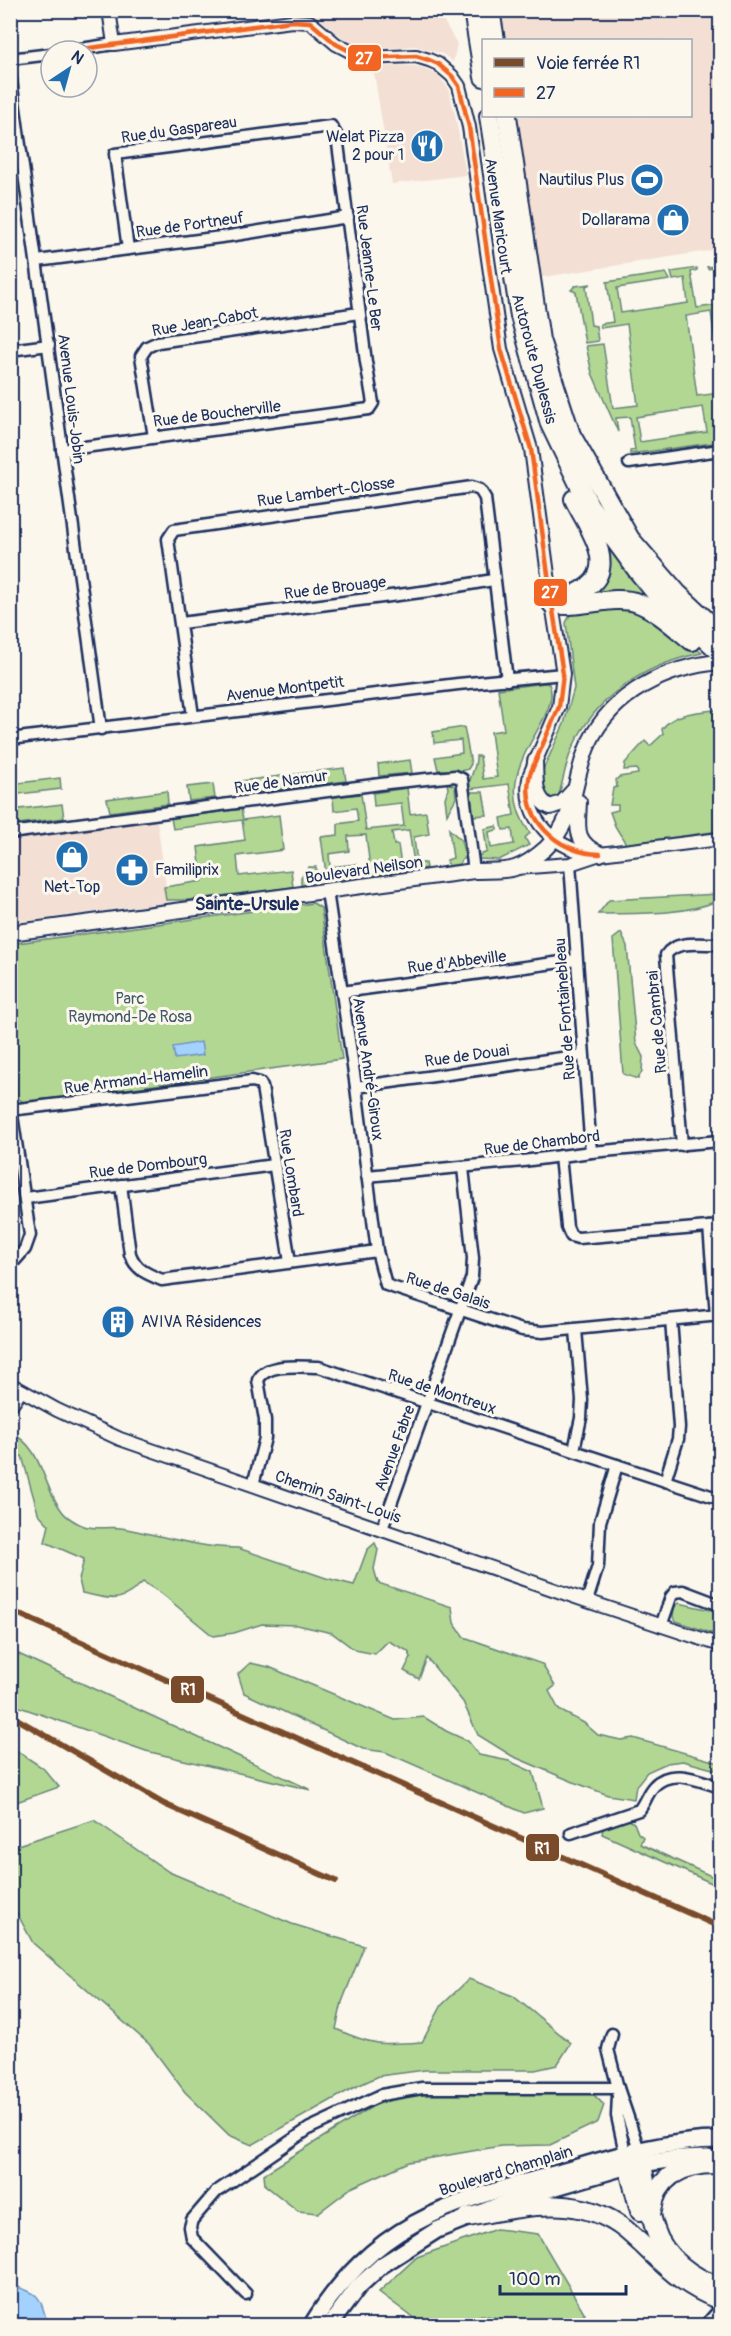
<svg xmlns="http://www.w3.org/2000/svg" width="731" height="2336" font-family="Pangolin,sans-serif">
	<style>
		.built { fill: #f3dfd3 }
		.green { fill: #b2d793; stroke: #668378; stroke-width: 1.5; fill-rule: evenodd }
		.water { fill: #a4d2ff; stroke: #6d91bf; stroke-width: 1.5 }
		.lines { fill: none; stroke-linecap: round; stroke-linejoin: round }
		.minor-casing { stroke: #1b2f5e; stroke-width: 15 }
		.tertiary-casing { stroke: #1b2f5e; stroke-width: 16 }
		.secondary-casing { stroke: #1b2f5e; stroke-width: 18 }
		.primary-casing { stroke: #1b2f5e; stroke-width: 20 }
		.motorway-casing { stroke: #1b2f5e; stroke-width: 22 }
		.minor { stroke: #fbf7ec; stroke-width: 10 }
		.tertiary { stroke: #fbf7ec; stroke-width: 12 }
		.secondary { stroke: #fbf7ec; stroke-width: 14 }
		.primary { stroke: #fbf7ec; stroke-width: 15 }
		.motorway { stroke: #fbf7ec; stroke-width: 18 }
		.rail-casing { stroke: #1b2f5e; stroke-width: 4.5 }
		.rail { stroke: #fbf7ec; stroke-width: 2; stroke-dasharray: 7; stroke-linecap: butt }
		.bus-1-casing { stroke: #fbf7ec; stroke-width: 9 }
		.bus-1 { stroke: #f26522; stroke-width: 4.5 }
		.rail-1-casing { stroke: #fbf7ec; stroke-width: 10 }
		.rail-1 { stroke: #7a4b2a; stroke-width: 6 }
		.labels { text-anchor: middle; dominant-baseline: central; stroke-width: 6; stroke-linejoin: round; paint-order: stroke }
		.street-label { font-size: 16px; fill: #1b2f5e; stroke: #fbf7ec }
		.poi-label { font-size: 16px; fill: #1b2f5e; stroke: #fbf7ec; text-anchor: end }
		.park-label { font-size: 16px; fill: #41596b; stroke: #fbf7ec }
		.neighbourhood-label { font-size: 18px; font-weight: bold; fill: #1b2f5e; stroke: #fbf7ec }
		.line-badge { stroke: #fbf7ec; stroke-width: 2 }
		.badge-label { font-size: 16px; text-anchor: middle; font-weight: bold; fill: #fff }
	</style>
	<rect width="100%" height="100%" fill="#fbf7ec"/>
	<filter id="ink" filterUnits="userSpaceOnUse"><feTurbulence type="fractalNoise" baseFrequency=".0167" numOctaves="2"/><feDisplacementMap in="SourceGraphic" scale="12" xChannelSelector="R" yChannelSelector="G"/><feConvolveMatrix kernelMatrix="1 2 1 2 8 2 1 2 1" color-interpolation-filters="sRGB"/></filter>
	<g filter="url(#ink)">
		<g class="built">
			<path d="M316,11h125l2,9 14,24 -4,18 -10,-8 -27,-8 -40,3 -20,-4 -14,-8 -27,-22z"/>
			<path d="M497,11h223v238l-189,30 -24,-163h183v-76h-195z"/>
			<path d="M415,66l22,8 11,14 7,27 11,60 -74,9 -19,-118z"/>
			<path d="M157,820l11,82 -157,21 -1,-84z"/>
		</g>
		<g class="green">
			<path d="M716,266l4,9 -4,1 4,29v72l-9,-65 -25,4 11,80 23,-3v49l-90,12v-3l5,-1 -5,-33 -14,1 2,14 -26,-59 -6,-27 17,-2 10,64 25,-3 -11,-81 -26,4 -1,-4 13,-2 -6,-40 59,-9 4,7 -53,8 4,25 67,-10 -3,-25 -12,2 -2,-8 26,-4v2l-6,2 6,36 21,-3 -5,-37 -5,1 -1,-2zM703,407l4,25 -67,10 -4,-25z"/>
			<path d="M591,284l-5,2 5,39 5,1 2,15 -13,2 -9,-51 -5,-2 4,-4z"/>
			<path d="M580,502l66,88 7,17 -70,-10 18,-15z"/>
			<path d="M619,603l29,10 54,40c-56,11 -106,42 -130,96 -7,16 -9,33 -14,49l-8,3 -10,-13 1,-14 23,-50 10,-36 -8,-65 5,-10z"/>
			<path d="M545,683l4,1c16,36 -66,84 -19,149l-5,5 4,7 -30,15 -20,-1 -1,-3 9,-4 -3,-23 13,-3v4l-8,2 2,16 23,-4 -2,-15 -9,1 -2,-12 13,-3 -5,-31 -40,5c-1,-12 8,-20 7,-33h4l3,23 14,-2 -6,-45 13,-2 -6,-41z"/>
			<path d="M715,710l5,2 -5,1 5,49v69l-94,13 -11,-18 -5,-14 8,-2v-5h-8l3,-17 4,-1 -1,-7 3,-3 19,-3 -1,-5 -13,1 1,-7 20,-22 5,5 13,-12 -1,-5c11,-16 35,-17 53,-19z"/>
			<path d="M464,727l7,37 -3,5c-7,4 -21,0 -30,1l-3,-13 27,-4 -1,-13 -27,3 -1,-11z"/>
			<path d="M410,760l2,13 -33,3 -1,-12z"/>
			<path d="M344,768l2,13 -103,13 -2,-13z"/>
			<path d="M60,778l1,11 -50,6v-11z"/>
			<path d="M447,783l8,3 1,12 -9,16 -2,-16 3,-9z"/>
			<path d="M213,784l2,14 -26,3 -2,-14z"/>
			<path d="M407,788l3,26 16,-2 3,22 -15,3 3,26h8l1,5 -11,2 -6,-40 -17,2 2,13h4l4,27 -31,4 -5,-41 -18,1 1,15 -20,3 1,13 26,-3 2,13 -31,4 -6,-44 17,-2v-11l20,-3 -2,-13 -22,3 -1,-14 28,-3 5,36 38,-4 -3,-23 -27,3 -1,-13z"/>
			<path d="M167,791l1,13 -58,8 -3,-13z"/>
			<path d="M470,792h13l4,23 -14,1z"/>
			<path d="M62,804l2,14 -53,7v-15z"/>
			<path d="M241,809l2,11 36,-5 4,35 -46,6 2,20 52,-6 2,17 -105,13h-22l-2,-13 38,-6 -4,-34 47,-7 -3,-20 -69,9 -2,-11z"/>
			<path d="M449,829l12,11 4,16 -6,8 -11,2 -1,-6 6,-2z"/>
			<path d="M309,867h7l2,16 -17,2v-8z"/>
			<path d="M718,894l-1,7c-36,15 -81,12 -119,13l11,-14z"/>
			<path d="M313,903l8,5 21,151 -317,44 -7,-5 -7,-60 -1,-94z"/>
			<path d="M621,933l6,13 9,97 7,14 -1,14 -4,8 -15,-5 -10,-135z"/>
			<path d="M11,1433c32,14 31,53 51,78 4,6 16,13 22,15 11,4 26,0 37,2 39,7 77,20 117,20l88,30 28,7 13,-35 8,-7 3,7 -4,19 4,14 74,24 2,16 10,14 78,27 13,22 -6,5 10,19 25,13 14,12 23,5 12,-2 87,25v8l-37,-10 -16,2 -20,9 -11,14 -2,13 -26,-4 -37,-14 -59,-25 -34,-21 -15,-33 -36,-44 -8,21 -15,-8 7,-14 -3,-6 -20,-10 -13,13 -20,-4 -23,-17 -35,-8 -35,-1 -28,9 -21,3 -52,-43 -18,-11c-24,23 -30,17 -61,11l-3,-13 5,-21 -39,-17 4,-17 -11,-12 -16,-57 -11,1z"/>
			<path d="M679,1603l41,9v24l-44,-15 -3,-4 1,-9z"/>
			<path d="M10,1650l301,140 -165,-39 -135,-47z"/>
			<path d="M250,1663l19,4 126,53 29,-3 22,14 22,10 11,14 30,6 24,11 10,36 -19,5 -139,-61 -22,-3 -119,-56 -6,-19z"/>
			<path d="M11,1733l4,3 -1,13 29,19 16,19 -48,17z"/>
			<path d="M94,1820l75,52 123,52 72,22 -22,56 -6,27c37,17 47,16 86,13l20,-37 27,-26 44,17 58,47 -14,22 -22,5h-110l-46,6 -26,12 -101,57 -23,-10 -44,-43 -36,-48 -116,-101 -22,-41v-48l7,-9z"/>
			<path d="M629,1820l5,3 4,10 5,4 -3,7 80,36 -1,12 -5,-1 2,-6 -114,-51 1,-7z"/>
			<path d="M431,2094h162l11,11 -6,17 -48,23 -49,1 -92,16 -58,26 -33,25 -20,-2 -33,-26 -1,-11 109,-68 26,-9z"/>
			<path d="M496,2229l42,5 47,80 -13,11h-41l-49,-10 -33,10h-26l-44,-33 38,-35z"/>
		</g>
		<g class="water">
			<path d="M201,1042l2,13 -28,4 -2,-12z"/>
			<path d="M11,2285c31,9 28,11 37,40h-37z"/>
		</g>
		<g class="lines">
			<defs>
				<g id="minor">
					<path d="M67,51l47,-7"/>
					<path d="M10,59l41,-5"/>
					<path d="M10,73l91,656"/>
					<path d="M37,261l192,-25 119,-19"/>
					<path d="M10,350l39,-5"/>
					<path d="M154,437l-13,-81 6,-9 11,-5 201,-29"/>
					<path d="M62,450l307,-41 4,-6 -7,-41 -29,-226 -6,-10 -216,28 13,95"/>
					<path d="M629,463l91,-13"/>
					<path d="M181,623l248,-32 64,-11"/>
					<path d="M193,716l-25,-177 6,-9 298,-43 8,3 5,8 22,182"/>
					<path d="M10,739l448,-55 105,-10"/>
					<path d="M10,833l378,-50 67,-7 7,3 12,92"/>
					<path d="M570,864l21,288"/>
					<path d="M327,891l29,196 21,164 9,34 136,45 21,2 177,-17"/>
					<path d="M342,992l234,-32"/>
					<path d="M356,1087l227,-32"/>
					<path d="M10,1102l20,133 -5,14 -15,17"/>
					<path d="M10,1110l242,-29 8,2 2,4 28,175"/>
					<path d="M682,1145l-16,-190c10,-16 38,-10 54,-11"/>
					<path d="M560,1156l7,71 4,9 7,2 142,-12"/>
					<path d="M367,1176l156,-15 68,-9 129,-11"/>
					<path d="M121,1185l9,69c6,16 17,20 32,26l215,-29"/>
					<path d="M26,1198l248,-33"/>
					<path d="M709,1227l7,88"/>
					<path d="M10,1408l12,-17"/>
					<path d="M574,1450l7,-32 1,-18 -6,-70"/>
					<path d="M665,1481l13,-42 1,-12 -8,-107"/>
					<path d="M253,1485l12,-47v-18l-7,-40c9,-18 44,-13 61,-13l401,132"/>
					<path d="M382,1529l90,-252 1,-19 -10,-90"/>
					<path d="M587,1601l11,-35 2,-44 17,-57"/>
					<path d="M661,1626l10,-29 4,-5 8,-1 37,14"/>
					<path d="M571,1833l68,-23c6,-7 8,-17 15,-24 17,-19 46,-5 66,1"/>
					<path d="M612,2034l-4,15 10,39 21,62"/>
					<path d="M618,2095l-1,21 8,37"/>
					<path d="M246,2294l-54,-56 -2,-11 2,-7 24,-28 94,-64 71,-33 41,-7h196"/>
					<path d="M705,2326l15,-17"/>
				</g>
				<g id="tertiary">
					<path d="M109,10l5,34 178,-23 18,1 26,22 27,14 53,-2 13,4 9,4 14,12 7,10 10,41 32,222 30,100 21,155 11,70 -4,33 -29,67c-11,44 28,80 70,80"/>
					<path d="M516,868l54,-4 30,-10 120,-15"/>
					<path d="M10,1384l47,26 63,29 467,162 133,44"/>
				</g>
				<g id="secondary">
					<path d="M535,761c1,17 -2,38 15,46l12,-4 11,-12"/>
					<path d="M579,802c-1,25 -6,40 21,52"/>
					<path d="M10,933l464,-62c13,-1 29,1 41,-3 12,-4 22,-12 31,-20 32,-31 26,-68 43,-105 24,-51 78,-76 131,-81"/>
				</g>
				<g id="primary">
					<path d="M311,2326c66,-108 144,-124 257,-156 50,-15 100,-30 152,-30"/>
					<path d="M329,2326l29,-39 24,-22 55,-35 78,-31 113,-33 53,-8 27,-1"/>
				</g>
				<g id="motorway">
					<path d="M473,10l11,67"/>
					<path d="M490,10l5,30"/>
					<path d="M489,116l31,200 30,108 39,81 48,65 18,22 65,60"/>
					<path d="M507,116l33,224 31,95 59,104 47,54 43,40"/>
					<path d="M552,604c11,-6 29,-10 38,-19 27,-22 -5,-63 -16,-86"/>
					<path d="M553,604c27,5 60,-10 85,-1 19,7 38,25 54,38"/>
					<path d="M642,2164c4,21 6,44 13,65 8,27 39,51 65,57"/>
					<path d="M628,2166l12,45"/>
					<path d="M652,2210c5,-37 35,-47 68,-46"/>
					<path d="M468,2217c54,-10 111,-25 158,13 34,29 50,53 94,70"/>
				</g>
			</defs>
			<use href="#minor" class="minor-casing"/>
			<use href="#tertiary" class="tertiary-casing"/>
			<use href="#secondary" class="secondary-casing"/>
			<use href="#primary" class="primary-casing"/>
			<use href="#motorway" class="motorway-casing"/>
			<use href="#minor" class="minor"/>
			<use href="#tertiary" class="tertiary"/>
			<use href="#secondary" class="secondary"/>
			<use href="#primary" class="primary"/>
			<use href="#motorway" class="motorway"/>
			<defs>
				<path id="rail" d="M12,1716l152,88 172,77"/>
			</defs>
			<use href="#rail" class="rail-casing"/>
			<use href="#rail" class="rail"/>
			<defs>
				<path id="bus-1" d="M67,51l225,-30 18,1 26,22 27,14 53,-2 13,4 9,4 14,12 7,10 10,41 32,222 30,100 21,155 11,70 -4,33 -29,67c-11,44 28,80 70,80"/>
			</defs>
			<use href="#bus-1" class="bus-1-casing"/>
			<use href="#bus-1" class="bus-1"/>
			<defs>
				<g id="rail-1">
					<path d="M10,1610l710,317"/>
					<path d="M12,1716l152,88 172,77"/>
				</g>
			</defs>
			<use href="#rail-1" class="rail-1-casing"/>
			<use href="#rail-1" class="rail-1"/>
		</g>
	</g>
	<defs>
		<symbol id="restaurant-disc" viewBox="-11 -11 22 22"><circle r="9.5" fill="#1f6fb2" stroke="#fbf7ec"/><path d="M-5-6h1v4h1v-4h1v4h1v-4h1v5L-1.5 .5V6h-2V.5L-5-1ZM5-6V6H3V1.5H1.5Q1.5-4 5-6Z" fill="#fff"/></symbol>
		<symbol id="stadium-disc" viewBox="-11 -11 22 22"><circle r="9.5" fill="#1f6fb2" stroke="#fbf7ec"/><path d="M0-5a6.5 5 0 1 0 0 10a6.5 5 0 1 0 0-10ZM-3.5-1.8h7v3.6h-7Z" fill="#fff"/></symbol>
		<symbol id="shop-disc" viewBox="-11 -11 22 22"><circle r="9.5" fill="#1f6fb2" stroke="#fbf7ec"/><path d="M-5-2.5h2.3a2.7 3.5 0 0 1 5.4 0H5L5.5 6h-11ZM-1.5-2.5h3a1.5 2.3 0 0 0-3 0Z" fill="#fff"/></symbol>
		<symbol id="pharmacy-disc" viewBox="-11 -11 22 22"><circle r="9.5" fill="#1f6fb2" stroke="#fbf7ec"/><path d="M-2-6h4v4h4v4h-4v4h-4v-4h-4v-4h4Z" fill="#fff"/></symbol>
		<symbol id="building-disc" viewBox="-11 -11 22 22"><circle r="9.5" fill="#1f6fb2" stroke="#fbf7ec"/><path d="M-4-6H4V6H1V3H-1V6H-4ZM-2.5-4.3h1.7v1.8h-1.7ZM.8-4.3h1.7v1.8H.8ZM-2.5-1h1.7V.8h-1.7ZM.8-1h1.7V.8H.8Z" fill="#fff"/></symbol>
	</defs>
	<g fill-rule="evenodd">
		<use href="#restaurant-disc" x="408" y="127" width="38" height="38"/>
		<use href="#stadium-disc" x="628" y="161" width="38" height="38"/>
		<use href="#shop-disc" x="654" y="201" width="38" height="38"/>
		<use href="#shop-disc" x="53" y="838" width="38" height="38"/>
		<use href="#pharmacy-disc" x="113" y="851" width="38" height="38"/>
		<use href="#building-disc" x="99" y="1303" width="38" height="38"/>
	</g>
	<g class="labels">
		<g class="street-label">
			<text transform="translate(179 130) rotate(-8)">Rue du Gaspareau</text>
			<text transform="translate(498 216) rotate(82)">Avenue Maricourt</text>
			<text transform="translate(190 225) rotate(-8)">Rue de Portneuf</text>
			<text transform="translate(369 268) rotate(83)">Rue Jeanne-Le Ber</text>
			<text transform="translate(205 322) rotate(-10)">Rue Jean-Cabot</text>
			<text transform="translate(534 359) rotate(75)">Autoroute Duplessis</text>
			<text transform="translate(71 399) rotate(83)">Avenue Louis-Jobin</text>
			<text transform="translate(217 414) rotate(-7)">Rue de Boucherville</text>
			<text transform="translate(326 492) rotate(-8)">Rue Lambert-Closse</text>
			<text transform="translate(335 588) rotate(-7)">Rue de Brouage</text>
			<text transform="translate(285 689) rotate(-7)">Avenue Montpetit</text>
			<text transform="translate(281 782) rotate(-8)">Rue de Namur</text>
			<text transform="translate(364 870) rotate(-8)">Boulevard Neilson</text>
			<text transform="translate(457 962) rotate(-7)">Rue d'Abbeville</text>
			<text transform="translate(565 1009) rotate(-94)">Rue de Fontainebleau</text>
			<text transform="translate(657 1022) rotate(-95)">Rue de Cambrai</text>
			<text transform="translate(467 1056) rotate(-8)">Rue de Douai</text>
			<text transform="translate(368 1069) rotate(82)">Avenue André-Giroux</text>
			<text transform="translate(136 1080) rotate(-7)">Rue Armand-Hamelin</text>
			<text transform="translate(542 1143) rotate(-7)">Rue de Chambord</text>
			<text transform="translate(148 1166) rotate(-7)">Rue de Dombourg</text>
			<text transform="translate(291 1173) rotate(81)">Rue Lombard</text>
			<text transform="translate(448 1291) rotate(18)">Rue de Galais</text>
			<text transform="translate(442 1392) rotate(18)">Rue de Montreux</text>
			<text transform="translate(395 1448) rotate(-70)">Avenue Fabre</text>
			<text transform="translate(338 1497) rotate(19)">Chemin Saint-Louis</text>
			<text transform="translate(506 2171) rotate(-17)">Boulevard Champlain</text>
		</g>
		<g class="poi-label">
			<text x="404" y="137">Welat Pizza<tspan x="404" dy="18">2 pour 1</tspan></text>
			<text x="624" y="180">Nautilus Plus</text>
			<text x="650" y="220">Dollarama</text>
			<text x="155" y="870" text-anchor="start">Familiprix</text>
			<text x="72" y="887" text-anchor="middle">Net-Top</text>
			<text x="141" y="1322" text-anchor="start">AVIVA Résidences</text>
		</g>
		<g class="park-label">
			<text x="130" y="999">Parc<tspan x="130" dy="18">Raymond-De Rosa</tspan></text>
		</g>
		<g class="neighbourhood-label">
			<text x="247" y="904">Sainte-Ursule</text>
		</g>
	</g>
	<g class="line-badge">
		<rect x="347" y="44" width="35" height="28" rx="6" fill="#f26522"/>
		<rect x="533" y="578" width="35" height="29" rx="6" fill="#f26522"/>
		<rect x="170" y="1675" width="35" height="29" rx="6" fill="#7a4b2a"/>
		<rect x="525" y="1833" width="35" height="29" rx="6" fill="#7a4b2a"/>
	</g>
	<g class="badge-label">
		<text x="364" y="64">27</text>
		<text x="550" y="598">27</text>
		<text x="188" y="1695">R1</text>
		<text x="542" y="1854">R1</text>
	</g>
	<rect width="731" height="2336" fill="none" stroke="#fbf7ec" stroke-width="36"/>
	<rect x="18" y="18" width="695" height="2300" fill="none" stroke="#1b2f5e" stroke-width="2" filter="url(#ink)"/>
	<rect x="482" y="39" width="210" height="78" fill="#fbf7ec" stroke="#a1a7b3" stroke-width="1.5"/>
	<rect x="494" y="58" width="30" height="9" fill="#7a4b2a" stroke="#a1a7b3" stroke-width="1.5"/>
	<text x="536" y="69" font-size="18" fill="#1b2f5e">Voie ferrée R1</text>
	<rect x="494" y="88" width="30" height="9" fill="#f26522" stroke="#a1a7b3" stroke-width="1.5"/>
	<text x="536" y="99" font-size="18" fill="#1b2f5e">27</text>
	<g transform="translate(69 69) rotate(36)"><circle r="28" fill="#fbf7ec" stroke="#a1a7b3" stroke-width="1.5"/>
	<path d="M0-4.5L10 22L0 15L-10 22Z" fill="#1f6fb2"/>
	<text y="-9" font-size="16" font-weight="bold" text-anchor="middle" fill="#1b2f5e">N</text>
	</g>
	<path d="M500 2285v9h126v-9" fill="none" stroke="#1b2f5e" stroke-width="3"/>
	<text x="509" y="2285" font-size="18" fill="#1b2f5e" stroke="#fbf7ec" stroke-width="4.5" paint-order="stroke">100 m</text>
</svg>
